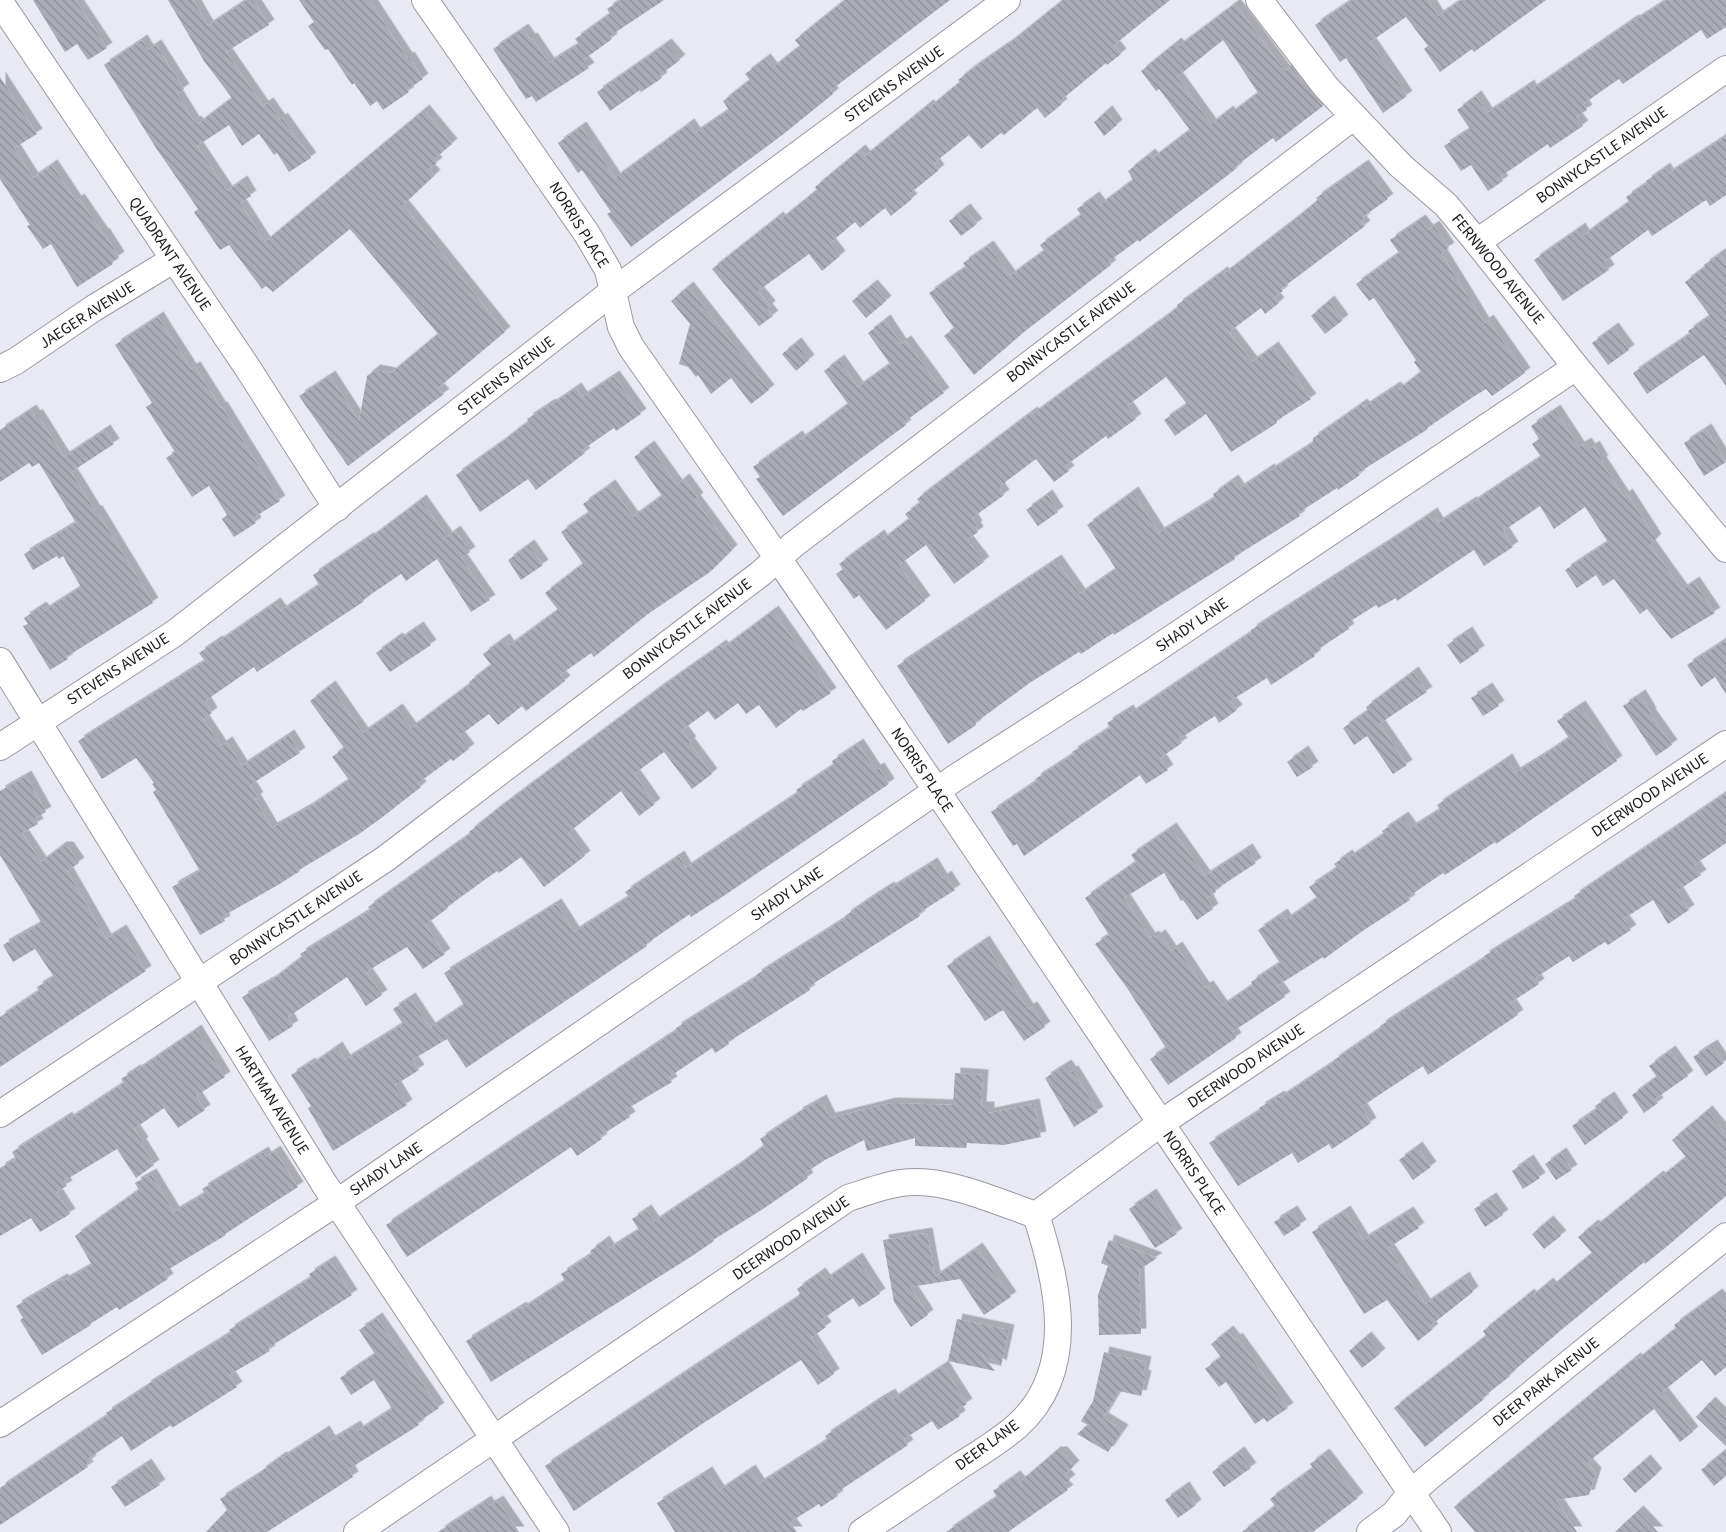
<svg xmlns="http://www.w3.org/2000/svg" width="1726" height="1532" font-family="'Source Sans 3',sans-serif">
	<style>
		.building { fill: url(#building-back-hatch); fill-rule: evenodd; filter: url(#shadow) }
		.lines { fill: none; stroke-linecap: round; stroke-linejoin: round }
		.street-casing { stroke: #9899a2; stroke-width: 28 }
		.street { stroke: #fff; stroke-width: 26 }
		.labels { text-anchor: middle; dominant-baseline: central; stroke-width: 6; stroke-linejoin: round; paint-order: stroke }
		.street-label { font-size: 16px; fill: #1a1b1e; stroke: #fff }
	</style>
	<defs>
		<pattern id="building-back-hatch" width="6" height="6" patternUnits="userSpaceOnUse" patternTransform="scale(1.5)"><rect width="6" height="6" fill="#abacb5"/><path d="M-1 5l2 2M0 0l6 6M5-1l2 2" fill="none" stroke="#93939b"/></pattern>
		<filter id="shadow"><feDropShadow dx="5.5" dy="-5.5" stdDeviation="0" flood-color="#0004"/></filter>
	</defs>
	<rect width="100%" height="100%" fill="#e8e9f3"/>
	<g class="building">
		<path d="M33,0h42l32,48 -19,12 -11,-16 -12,8z"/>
		<path d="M168,0h25l15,26 39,-26h6l16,25 -43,27 37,54 5,-3 12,17 2,-2 29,40 -22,14 -12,-19 -3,2 -15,-21 -17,12 -13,-21 -32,21 30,45 15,-10 9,15 -11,7 25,39 159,-132 28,34 -18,15 3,4 -8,6 6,6 -32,30 102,127 -67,56 6,6 -96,72 -49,-70 31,-20 29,45 8,-45 8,-6 16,3 47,-39 -88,-105 -77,63 -7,-6 -4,3 -33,-44 -9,5 -26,-38 4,-3 -42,-61 -52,-83 38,-25 6,10 8,-5 28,44 -7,5 17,28 2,-1 2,3 34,-26 -28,-37z"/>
		<path d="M299,0h70l38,58 2,-1 14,22 -16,11 2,2 -26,18 -6,-9 -7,5 -16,-23 -2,2 -24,-36 -3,1 -17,-24 6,-4z"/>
		<path d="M621,0h43l-54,36 2,3 -29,21 6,8 -53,34 -4,-6 -6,3 -33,-50 30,-20 7,10 2,-1 17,25 30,-19 -4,-5 35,-25 -3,-5z"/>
		<path d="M845,0h105l-119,90 2,4 -52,42 -150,111 -24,-33 4,-2 -29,-42 -4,3 -20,-30 23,-16 34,51 74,-54 6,9 34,-23 -6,-9 27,-21 -5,-6 20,-15 7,9 28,-22 -5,-6z"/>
		<path d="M1063,0h107l-56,45 7,9 -14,11 -1,-2 -46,38 2,3 -17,14 -8,-10 -33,27 -3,-2 -20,16 -12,-14 -35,28 5,7 -31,25 4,4 -21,17 -6,-8 -25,20 -5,-6 -25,21 10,13 -18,15 -13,-17 -51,37 12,15 -3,3 6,7 -14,10 -47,-57 66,-52 2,3 37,-30 -2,-3 45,-37 5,6 63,-51 2,2 30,-25 -2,-2 14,-11 39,-27z"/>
		<path d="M1352,0h78l-1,1 9,15 23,-16h85l-72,52 -2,-3 -32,23 -16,-23 4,-3 -22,-29 -36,25 37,54 -24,17 -37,-55 -6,4 -25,-37z"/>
		<path d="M1667,0h59v27l-19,12 -6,-9 -78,54 -4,-5 -36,25 4,6 -11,7 7,9 -33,22 -2,-4 -48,33 3,4 -15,10 -17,-26 -10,6 -17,-25 26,-17 -13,-19 19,-14 11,17 42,-28 2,5 102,-70 1,1z"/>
		<path d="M1235,4l50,67 6,-5 32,40 -47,36 -3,-4 -37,28 1,2 -22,17 -76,57 -1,-2 -30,22 3,3 -87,67 -50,43 -30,-39 10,-8 -25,-35 37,-26 -3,-4 25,-17 22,30 34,-25 -4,-6 41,-30 -4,-6 17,-12 6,8 33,-25 -5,-9 22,-17 3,4 37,-28 -31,-41 -3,2 -15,-20 35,-28 3,3zM1223,40l35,53 -28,21 -2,-3 -17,13 -34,-47z"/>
		<path d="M666,44l14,16 -20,15 2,3 -21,14 -1,-2 -30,21 -13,-19z"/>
		<path d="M0,77l37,57 -23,14 19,30 19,-13 24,36 3,-2 24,35 1,-1 15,24 -7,5 1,2 -36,23 -26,-43 -8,5 -16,-23 3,-1 -30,-46z"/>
		<path d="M1107,111l10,14 -13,11 -10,-14z"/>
		<path d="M1726,136v59l-16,11 -4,-6 -54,36 -4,-6 -44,32 5,8 -46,31 -29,-41 46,-32 4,7 45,-33 -3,-5 21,-14 -1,-2 19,-13 3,6z"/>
		<path d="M1363,165l25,34 -24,17 1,2 -4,3 4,5 -84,63 2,2 -9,6 5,6 -14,11 -4,-6 -32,24 23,30 21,-15 38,52 -35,22 1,2 -46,29 -25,-38 -31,22 -11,-16 23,-16 -21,-27 -39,29 9,13 -28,20 -2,-3 -41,30 4,5 -15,11 -18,-23 -36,27v3l4,6 -32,23 5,8 -2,1 3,5 -11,8 17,22 -30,22 -28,-39 -27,20 26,36 -39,29 -27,-35 -5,4 -18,-25 7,-5 -4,-5 40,-29 3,5 27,-21 -4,-5 15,-11 -3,-4 92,-70 23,-17 1,2 131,-96 14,-11 -1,-2 45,-33 2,2 74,-57 20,-17 -2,-2z"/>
		<path d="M965,209l12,15 -16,12 -12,-15z"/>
		<path d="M1420,220l8,10 6,-4 15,22 -8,5 43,70 4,-3 37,53 -33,23 -6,-7 -13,8 -46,31 1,1 -70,44 2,2 -22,15 -1,-2 -39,25 2,3 -66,41 1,2 -121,76 -1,-2 -32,21 -2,-2 -48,30 -56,41 1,2 -28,19 -51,-78 159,-106 24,34 36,-25 -29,-44 46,-33 26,41 56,-35 -2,-4 20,-14 6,9 30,-20 1,2 43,-28v-5l49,-34 2,3 31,-20 3,3 23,-18 -7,-10 2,-2 -42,-62 -5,3 -13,-17 43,-31 -9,-13z"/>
		<path d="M1720,254l6,10v122l-22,-31 -57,39 -14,-21 57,-39 -2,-3 22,-15 -25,-34 20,-15 -1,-2z"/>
		<path d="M872,285l14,16 -20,17 -14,-17z"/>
		<path d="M688,287l81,103 -18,14 -20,-26 -20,16 -13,-19 -2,2 -8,-10 -9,-3 11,-40 -19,-23z"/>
		<path d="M1329,301l14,19 -18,14 -14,-18z"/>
		<path d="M158,317l33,52 4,-2 26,41 1,-1 58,94 -27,17 3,5 -22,14 -12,-18 5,-4 -18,-29 -17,11 -26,-39 9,-6 -29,-45 6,-4 -37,-58z"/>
		<path d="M885,320l16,24 5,-3 38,52 -40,29 2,3 -123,91 -27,-37 4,-2 -7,-10 44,-31 3,4 48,-36 -24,-33 15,-11 19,27 32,-23 -22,-31z"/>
		<path d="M1613,328l16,22 -21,15 -16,-22z"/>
		<path d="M796,343l13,17 -13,11 -14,-17z"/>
		<path d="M614,376l27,38 -25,17 -2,-3 -32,22 3,3 -49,37 -8,-11 -48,33 -24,-37 46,-33 27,-21 -2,-2 23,-15 1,1 25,-17 6,9z"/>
		<path d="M31,410l4,6 2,-2 27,43 41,-27 9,14 -43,28 24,39h2l56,92 -87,54 2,2 -18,11 -27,-44 5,-2 -4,-6 17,-11 3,4 37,-24 -18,-31 -4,3 -2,-3 -24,14 -9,-16 52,-31 -37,-60 -7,4 -3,-4 -29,19v-52z"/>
		<path d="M1555,410l24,37 7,-4 4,6 4,-3 9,15 -2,1 23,35 3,-3 29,45 -6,6 32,45 12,-8 21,31 -44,26 -24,-30 -7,5 -26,-35 -11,7 -7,-11 -19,13 -12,-18 43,-28 -23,-35 -31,22 -14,-23 -37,25 10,16 -29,19 -10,-16 -77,51 -1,-3 -18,10 -2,-3 -30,19 3,5 -29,19 1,1 -7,5 1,2 -44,29 -4,-7 -37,23 7,9 -18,13 -4,-7 -36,23 3,4 -22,15 8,12 -22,14 -6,-9 -116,81 -7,-12 -4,2 -22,-34 46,-31 -2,-2 39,-25 -2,-2 38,-24 -3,-5 21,-13 2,4 122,-82 -1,-2 134,-86 47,-31 6,10 33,-21 1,1 69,-46 -9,-13 7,-5 -8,-13z"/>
		<path d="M1706,429l20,33 -22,14 -20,-33z"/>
		<path d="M649,446l28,39 7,-6 14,19 -3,2 37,50 -22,22 -62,42 -54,43 -3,-4 -31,22 5,6 -39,30 -4,-5 -24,19 -9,-11 -30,22 10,13 -16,12 -2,-2 -33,24 3,4 -41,32 -21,15 -60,36 1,1 -22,14 -55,31 2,5 -25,14 -28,-48 28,-16 -47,-79 3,-2 -4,-6 2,-1 -18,-25 -34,21 -24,-38 127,-80 -6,-8 18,-12 1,1 57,-39 6,8 38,-26 -6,-10 55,-37 1,1 52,-39 26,37 8,-6 15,21 -9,6 29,42 -19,12 -34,-53 -31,22 -5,-7 -37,25 -1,3 -106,70 -3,-5 -49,34 7,12 -9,6 18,27 6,-4 15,24 47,-31 11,18 -50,32 8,13 -3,1 17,29 36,-20 41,-28 -17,-23 12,-9 -34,-47 20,-15 33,47 34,-24 14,19 59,-44 -1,-2 22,-17 -8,-11 21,-15 5,7 49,-36 -13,-17 38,-29 -22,-32 28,-19 -6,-9 27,-19 23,32 29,-21 -28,-39z"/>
		<path d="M1047,495l11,17 -20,14 -12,-16z"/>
		<path d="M529,545l14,20 -22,15 -13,-20z"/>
		<path d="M773,611l58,82 -28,18 -2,-2 -25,19 -17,-23 -13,9 -8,-11 -23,17 -7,-9 -26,19 9,12 -2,1 23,31 -20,15 -28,-37 -30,22 21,30 -16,12 -18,-25 -53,42 17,23 -41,31 -23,-30 -22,16 -2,-2 -50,36 1,1 -23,17 20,29 -22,15 -16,-22 -41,25 16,23 -16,11 -19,-29 -59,40 5,9 -24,15 -27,-44 30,-17 30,-23 -2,-3 71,-44 -3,-3 102,-73 -1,-2 26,-21 162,-121 64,-45 2,3z"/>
		<path d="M418,627l13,18 -41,27 -14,-19 21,-15 2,2z"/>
		<path d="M1467,632l12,19 -19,13 -13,-19z"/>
		<path d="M1726,640v54l-11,-17 -14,10 -14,-22z"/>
		<path d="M1413,672l14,20 -48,32 28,41 -14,9 -26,-38 -13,9 -11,-17 25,-17 -2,-4z"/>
		<path d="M1487,688l12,18 -16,10 -12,-18z"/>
		<path d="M1640,695l11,18 -1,1 22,31 -16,11 -33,-50z"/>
		<path d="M1580,706l37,55 -121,83 -1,-2 -50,33 -2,-2 -35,24 2,3 -46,30 -40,29 -1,-2 -46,29 8,11 -53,35 4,6 -68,47 -18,-26 16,-11 -39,-60 -32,-44 14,-9 -24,-37 51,-36 -5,-7 40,-27 34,48 42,-27 9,14 -41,27 1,2 -9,6 6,11 -16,11 -14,-20 -2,1 -17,-28 -40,25 26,40 3,-2 2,2 5,-3 11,16 6,-4 27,41 4,-2 14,20 31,-21 -2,-3 29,-19 -22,-33 24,-16 4,6 31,-22 -8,-11 28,-19 -3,-4 13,-9 2,3 35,-24 -2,-3 21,-14 8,11 29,-18 -3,-5 70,-46 8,14 29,-18 25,-17 -12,-17z"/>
		<path d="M858,744l17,26 4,-2 10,16 -164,111 -34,22 -1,-3 -44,30 1,2 -181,122 -19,-29 -35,21 7,10 -24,15 12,20 -74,46 -25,-43 3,-2 -20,-31 19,-12 1,2 26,-18 8,13 58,-36 -10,-15 17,-11 20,30 34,-23 -20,-32 112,-69 18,28 55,-35 -4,-5 54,-36 7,12 112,-75 -2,-3 38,-25 -2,-4z"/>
		<path d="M1303,751l10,16 -16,10 -10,-15z"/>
		<path d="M26,776l20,36 -11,6 3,6 -16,9 19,29 20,-15h7l11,16 -12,8 39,68 15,-9 25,41 -146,96v-50l39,-26 -2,-4 17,-10 -19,-28 -22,13 -10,-17 30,-17 8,-6 -41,-67v-64z"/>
		<path d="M1726,793v50l-32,22 7,10 -24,16 12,19 -21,14 -15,-24 -30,19 8,11 -23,15 -3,-3 -32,20 -4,-6 -34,22 4,6 -29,19 8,12 -90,60 -5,-9 -62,41 10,16 -39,26 -3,-5 -31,19 -6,-10 -54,33 -29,-43 52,-33 -2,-2 20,-12 1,2 54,-36 -1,-1 48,-33 -1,-2 105,-68 -1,-2 92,-57 -2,-3z"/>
		<path d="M932,863l10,16 4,-3 9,14 -36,23 1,3 -112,71 2,3 -82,52 1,2 -14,9 -3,-5 -28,19 -15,10 3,5 -47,28 5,7 -30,19 2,3 -25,17 -6,-9 -164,110 -21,-32 291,-195 -1,-2 81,-51 -1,-2 90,-57 -1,-2 23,-16 21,-13 1,2z"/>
		<path d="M984,941l44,68 4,-2 13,20 -21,14 -21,-31 -18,11 -38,-55z"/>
		<path d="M196,1030l29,47 -29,19 9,14 -27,18 -14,-20 -30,21 9,13 -2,2 13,21 -18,13 -19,-29 -53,32 3,5 -11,6 14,22 -30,18 -9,-14 -31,18v-68l16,-9 -4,-7 55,-35 1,3 56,-37 -3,-4 14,-9 1,1z"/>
		<path d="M1712,1045l12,18 -18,13 -13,-19z"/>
		<path d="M1670,1051l18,25 -33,23 3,4 -14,10 -12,-18 25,-18 -8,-11z"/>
		<path d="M1066,1065l5,7 2,-1 25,41 -24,15 -29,-49z"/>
		<path d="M955,1073l28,2 -2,32h8v6l45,-9 7,33 -37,8 -37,-2 -1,5 -51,-2v-8l-48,13 -3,-11 -39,20 -20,13 3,5 -45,31 -50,31 1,1 -25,17 -198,124 -25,-41 55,-34 1,2 43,-28 -4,-7 31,-20 -2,-3 14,-10 5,8 30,-19 -7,-11 14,-9 8,12 85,-57 25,-19 -4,-7 38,-25 -1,-1 24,-13 9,18 61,-15 62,2z"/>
		<path d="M1609,1097l14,21 -38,27 -13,-19 25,-17 -2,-3z"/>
		<path d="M1707,1111l19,23v62l-61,52 -20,16 -1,-2 -84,69 -51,44 1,1 -28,22 2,1 -59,48 -31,-39 92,-72 -3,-5 46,-37 2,3 17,-14 3,4 41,-34 -14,-16 15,-12 2,2 63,-51 2,2 26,-21 -14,-17z"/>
		<path d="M1417,1147l14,20 -18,13 -14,-20z"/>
		<path d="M275,1151l23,36 -73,47 1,1 -62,37 4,7 -49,31 -2,-3 -27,17 1,1 -49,30 -22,-35 3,-2 -7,-12 46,-27 2,2 28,-16 -17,-29 64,-46 -4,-7 16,-9 23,38 31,-18 -3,-5 61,-37 3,5z"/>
		<path d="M1561,1153l11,17 -16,10 -11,-16z"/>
		<path d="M1528,1160l12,18 -17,11 -11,-18z"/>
		<path d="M1151,1194l26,40 -22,14 -26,-39z"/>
		<path d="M1491,1198l12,17 -18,12 -11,-18z"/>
		<path d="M1292,1211l9,14 -17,11 -10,-14z"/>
		<path d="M1345,1211l18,29 45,-28 11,16 -31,20 37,56 39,-27 9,15 -43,34 3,3 -15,12 -31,-41 -23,14 -52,-82z"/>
		<path d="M1548,1221l13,15 -17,13 -12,-15z"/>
		<path d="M927,1233l8,44 42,-29 34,49 -27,18 -24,-36 -50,8 18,28 -17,12 -17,-25 -11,-62z"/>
		<path d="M1109,1240l48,18 -18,12 2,64 -42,1 -1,-40 10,-29 -7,-3z"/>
		<path d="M857,1258l23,36 -21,13 -6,-9 -32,22 5,7 -15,11 23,36 -16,11 -17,-25 -99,64 -128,87 -29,-45 249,-166 6,-6 -3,-5 23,-16 5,7z"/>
		<path d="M330,1261l22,34 -84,53 2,3 -41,24 8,12 -65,41 -1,-3 -40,26 -9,-15 -33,22 2,3 -5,3 2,3 -88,58v-37l108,-73 -2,-2 40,-26 -1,-1 86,-53 -2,-3 82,-52 -2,-4z"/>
		<path d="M1717,1294l9,11v62l-11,9 -13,-16 -40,32 31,40 -13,10 -26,-33 -67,54 9,10 -7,22 -33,5 21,32h-102l-21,-25 181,-149 2,2 39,-32 -2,-3z"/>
		<path d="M377,1318l62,90 -21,14 1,3 -70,44 4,8 -86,55h-61l21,-22 -7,-11 41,-26 -1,-1 21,-15 1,1 42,-27 6,10 25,-15 3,5 34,-22 -18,-29 -23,15 -11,-17 35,-24 -16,-24z"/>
		<path d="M957,1319l52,11 -8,36 -22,-15 16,20 -47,-10z"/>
		<path d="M1228,1331l7,9 2,-2 51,70 -21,14 -3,-4 -9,6 -29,-42 -7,5 -14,-18 16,-12 -10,-13z"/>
		<path d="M1366,1337l14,17 -18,14 -13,-17z"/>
		<path d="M1104,1352l42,10 -3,13 3,1 -5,20 -22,-5 -16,27 20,12 -15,22 -31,-18 11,-9 -7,-4 12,-20z"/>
		<path d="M943,1366l24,38 -10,6 3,6 -22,14 -6,-9 -28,18 4,6 -72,48 2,3 -17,11 -2,-3 -29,18 7,10h-122l-18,-29 50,-31 12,19 31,-21 9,14 69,-44 -3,-4 51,-34 14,-8 3,5z"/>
		<path d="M1710,1402l16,16v28l-30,-29z"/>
		<path d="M1726,1450v26l-12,10 -13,-16z"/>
		<path d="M1055,1452h7l12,14 -9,8 5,6 -7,5 5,5 -60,42h-62l51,-35 -4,-6 22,-15 5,6z"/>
		<path d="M1239,1452l12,16 -27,19 -12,-15z"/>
		<path d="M1324,1454l34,44 -45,34h-71l33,-26 -5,-7 43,-31 -3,-4z"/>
		<path d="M1645,1460l12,14 -22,19 -12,-14z"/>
		<path d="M146,1464l14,21 -35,22 -14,-20z"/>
		<path d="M1184,1487l12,18 -18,13 -13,-18z"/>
		<path d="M486,1501l3,5 9,-5 21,31h-81z"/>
		<path d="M1638,1511l20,21h-43z"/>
	</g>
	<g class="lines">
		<defs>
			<g id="street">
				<path d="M425,0l162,234 21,36 13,57 10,20c275,391 537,791 807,1185"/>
				<path d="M1259,0l67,87 75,79 45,39 31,37 99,125 150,182"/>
				<path d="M0,2l247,365 90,141"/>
				<path d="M1477,242l249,-173"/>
				<path d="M0,369l16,-8 78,-53 79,-48"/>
				<path d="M0,661l325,524 231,347"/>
				<path d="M0,747l175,-114 437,-341 395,-292"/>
				<path d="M0,1114l385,-255 375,-285 33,-29 560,-428"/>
				<path d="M1036,1215l125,-92 565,-379"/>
				<path d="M0,1424l336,-221 619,-425 186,-119 435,-292"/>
				<path d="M357,1532l491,-334c22,-7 44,-16 67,-16 36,-1 86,21 121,33"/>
				<path d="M862,1532c33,-22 66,-44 99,-67 19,-12 39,-24 56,-39 62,-55 41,-144 19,-211"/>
				<path d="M1370,1532l24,-18 17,-21 17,-15 298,-242"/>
			</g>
		</defs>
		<use href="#street" class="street-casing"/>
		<use href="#street" class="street"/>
	</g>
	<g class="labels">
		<g class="street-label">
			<text transform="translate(894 84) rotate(-36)">STEVENS AVENUE</text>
			<text transform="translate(1602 155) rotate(-35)">BONNYCASTLE AVENUE</text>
			<text transform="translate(579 225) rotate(58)">NORRIS PLACE</text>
			<text transform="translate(170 254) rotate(56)">QUADRANT AVENUE</text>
			<text transform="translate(1498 269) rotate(51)">FERNWOOD AVENUE</text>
			<text transform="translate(87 315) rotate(-33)">JAEGER AVENUE</text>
			<text transform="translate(1071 332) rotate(-37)">BONNYCASTLE AVENUE</text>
			<text transform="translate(506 376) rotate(-38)">STEVENS AVENUE</text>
			<text transform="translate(1192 625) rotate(-34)">SHADY LANE</text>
			<text transform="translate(687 629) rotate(-37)">BONNYCASTLE AVENUE</text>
			<text transform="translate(118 669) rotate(-33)">STEVENS AVENUE</text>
			<text transform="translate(922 770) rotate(56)">NORRIS PLACE</text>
			<text transform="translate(1650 795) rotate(-34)">DEERWOOD AVENUE</text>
			<text transform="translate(787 894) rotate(-34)">SHADY LANE</text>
			<text transform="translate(296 918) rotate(-34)">BONNYCASTLE AVENUE</text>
			<text transform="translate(1246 1066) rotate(-34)">DEERWOOD AVENUE</text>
			<text transform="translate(272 1100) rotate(58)">HARTMAN AVENUE</text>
			<text transform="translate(386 1169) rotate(-34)">SHADY LANE</text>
			<text transform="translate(1194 1173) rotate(56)">NORRIS PLACE</text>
			<text transform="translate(791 1238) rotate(-34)">DEERWOOD AVENUE</text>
			<text transform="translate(1546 1382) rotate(-39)">DEER PARK AVENUE</text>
			<text transform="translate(987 1445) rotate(-36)">DEER LANE</text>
		</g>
	</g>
</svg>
